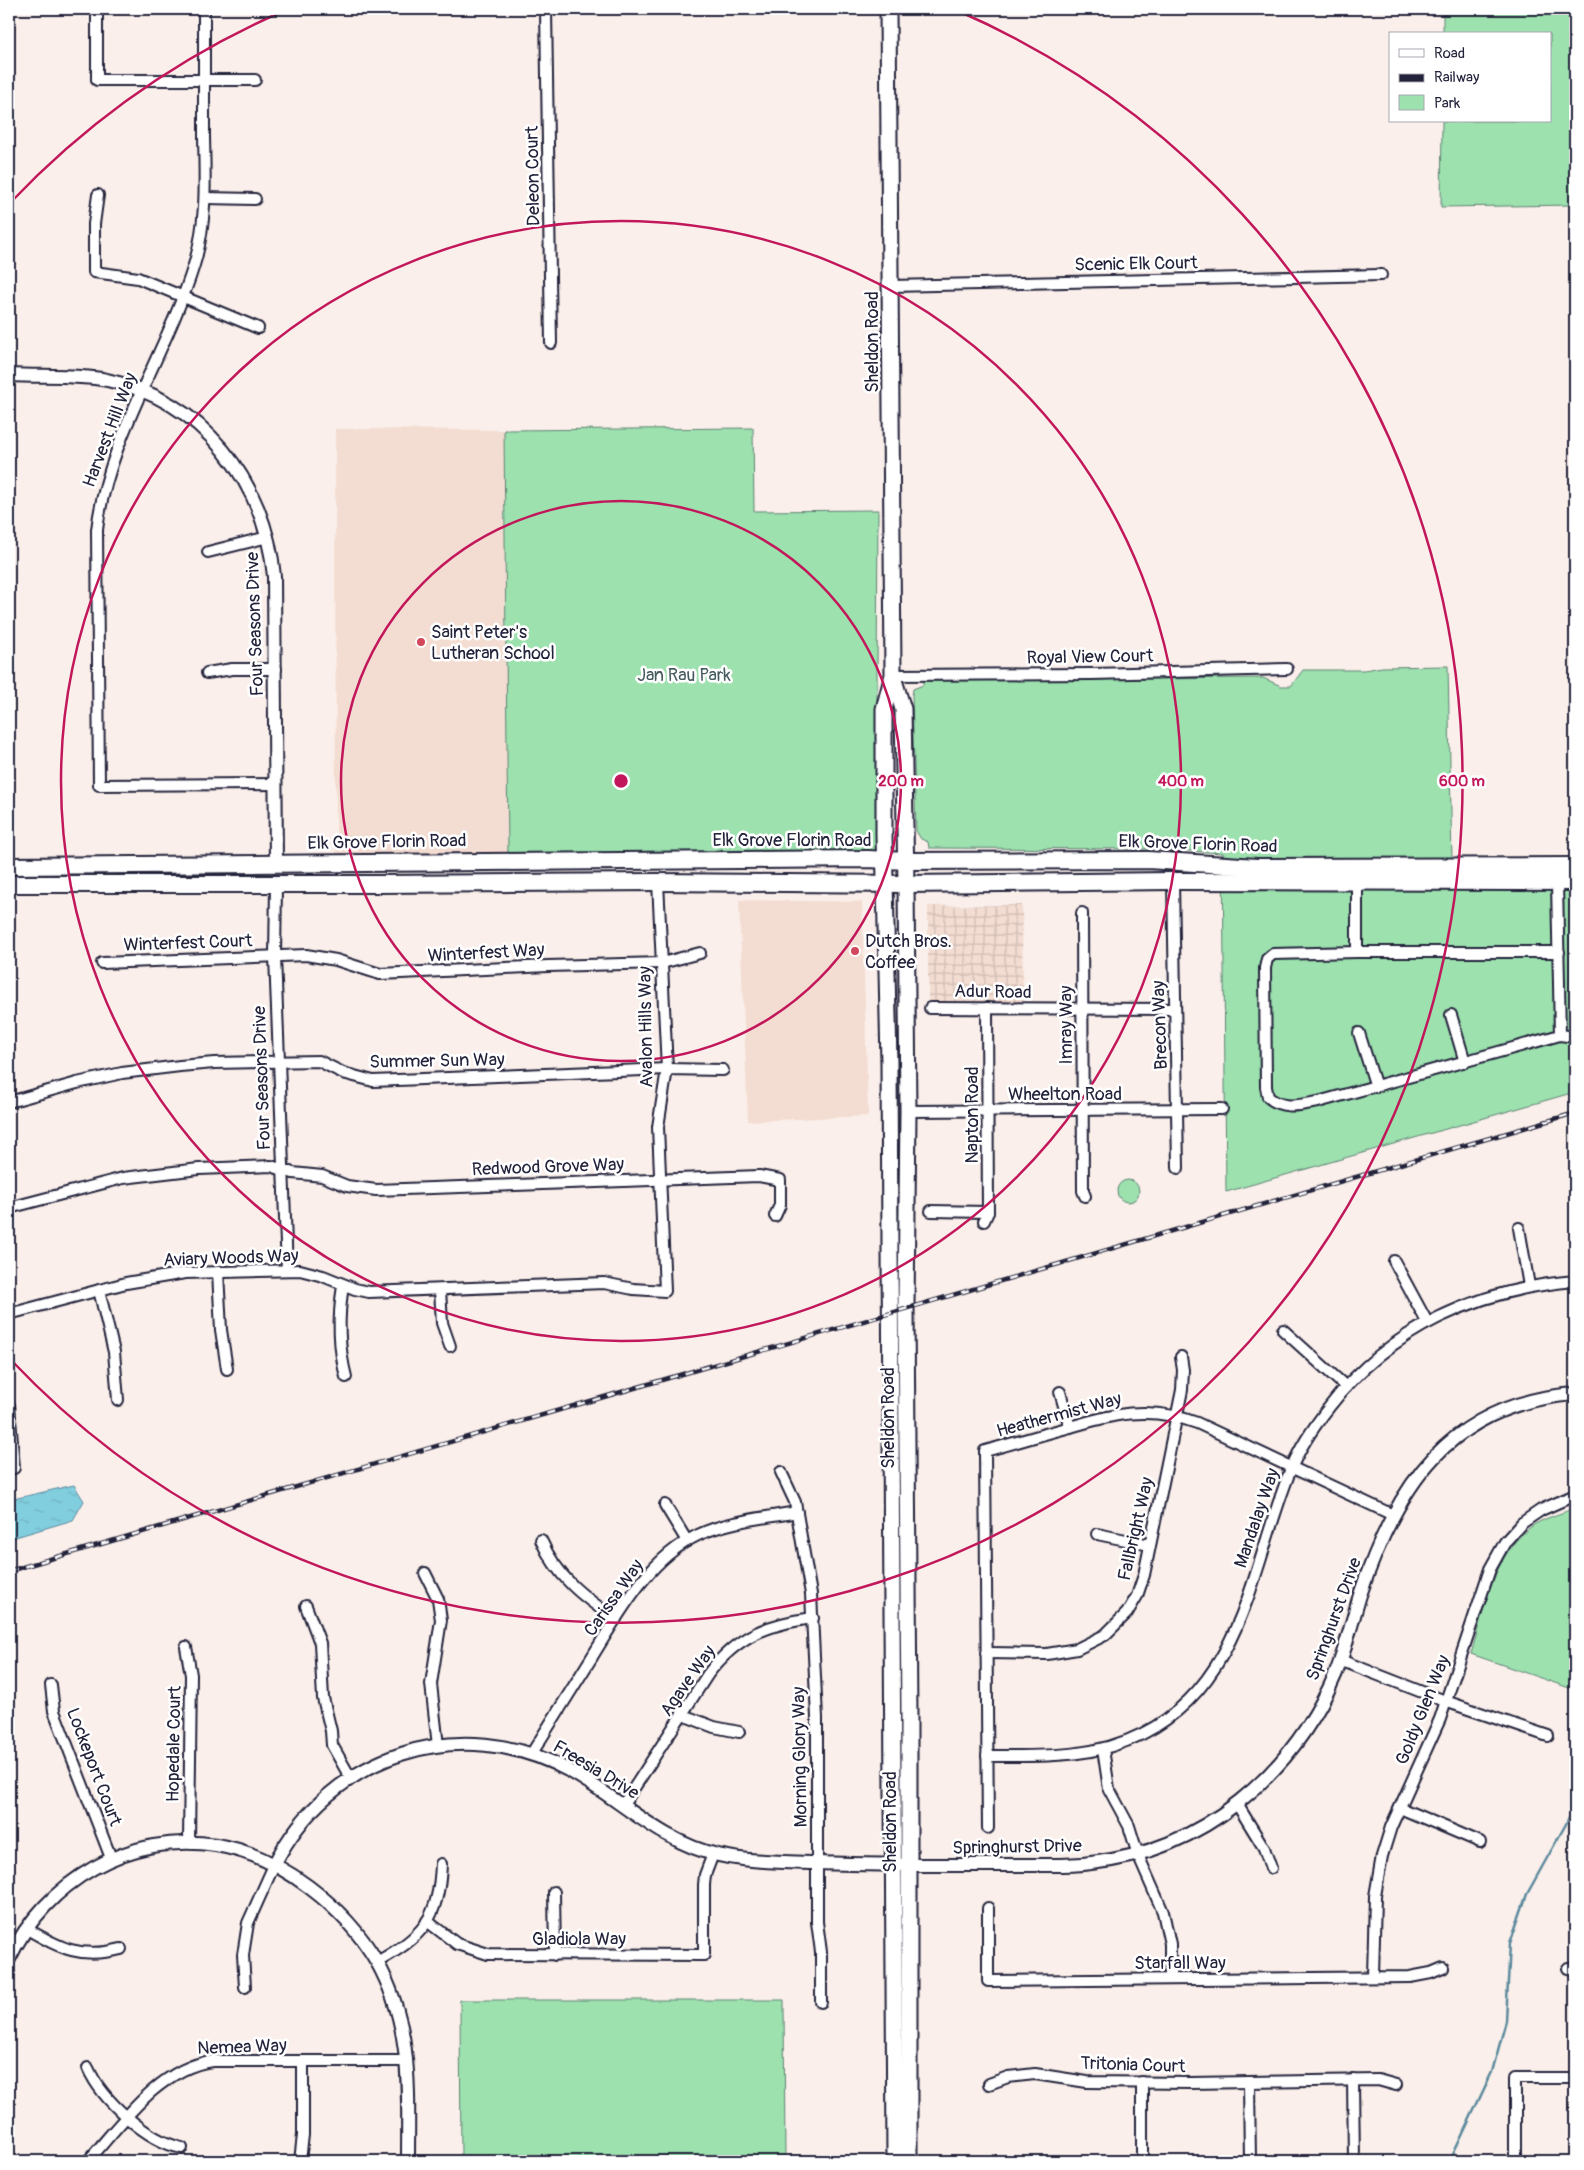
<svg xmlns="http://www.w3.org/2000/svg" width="1584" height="2170" font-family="Pangolin,sans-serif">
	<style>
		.built { fill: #f3dcd1 }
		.industrial { fill: url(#industrial-grid) }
		.green { fill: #9ce1ae; stroke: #5f8274 }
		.water { fill: url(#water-ripples); stroke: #5b899d }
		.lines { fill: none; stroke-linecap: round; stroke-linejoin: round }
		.stream { stroke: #5b899d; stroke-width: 2.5 }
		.minor-casing { stroke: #22223b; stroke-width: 14 }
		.tertiary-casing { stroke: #22223b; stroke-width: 16 }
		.secondary-casing { stroke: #22223b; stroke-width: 19 }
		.primary-casing { stroke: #22223b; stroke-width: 20 }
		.minor { stroke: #fff; stroke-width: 10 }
		.tertiary { stroke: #fff; stroke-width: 12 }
		.secondary { stroke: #fff; stroke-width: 15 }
		.primary { stroke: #fff; stroke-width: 16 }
		.rail-casing { stroke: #22223b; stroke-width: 4.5 }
		.rail { stroke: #fff; stroke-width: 2.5; stroke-dasharray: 8; stroke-linecap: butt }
		.ring { fill: none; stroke: #c2185b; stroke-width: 2.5 }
		.poi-dot { fill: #d1495b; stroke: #fff; stroke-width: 2 }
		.labels { text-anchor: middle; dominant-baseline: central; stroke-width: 5; stroke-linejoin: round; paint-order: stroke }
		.street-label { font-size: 18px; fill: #22223b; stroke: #fff }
		.poi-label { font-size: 18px; fill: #22223b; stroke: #fff; text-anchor: start }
		.park-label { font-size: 18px; fill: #475b5e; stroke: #fff }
		.centre { fill: #c2185b; stroke: #fff; stroke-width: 2.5 }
		.ring-label { font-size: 15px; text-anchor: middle; font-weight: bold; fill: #c2185b; stroke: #fff; stroke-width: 5; stroke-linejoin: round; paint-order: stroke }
	</style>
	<defs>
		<pattern id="industrial-grid" width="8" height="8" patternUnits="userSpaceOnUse" patternTransform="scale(1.25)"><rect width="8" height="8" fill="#f3dcd1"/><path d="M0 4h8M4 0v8" fill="none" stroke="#d0bcb4"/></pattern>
		<pattern id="water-ripples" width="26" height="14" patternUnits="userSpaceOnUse" patternTransform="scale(1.25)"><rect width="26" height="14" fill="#81cedf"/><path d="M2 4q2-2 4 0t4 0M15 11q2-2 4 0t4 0" fill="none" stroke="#6fb1c0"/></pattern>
	</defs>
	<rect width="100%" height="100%" fill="#faefea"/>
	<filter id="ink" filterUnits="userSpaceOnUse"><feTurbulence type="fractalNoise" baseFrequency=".02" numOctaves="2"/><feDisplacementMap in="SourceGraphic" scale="10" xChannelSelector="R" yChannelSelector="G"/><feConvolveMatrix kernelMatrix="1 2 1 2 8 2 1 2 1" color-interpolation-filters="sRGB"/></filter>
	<g filter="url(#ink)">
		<g class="built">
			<path d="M335,429l169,1 4,425 -172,-1z"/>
			<path d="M739,900l123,2 6,214 -120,5z"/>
		</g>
		<path class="industrial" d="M1022,905l1,97h-95v-96z"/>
		<g class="green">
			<path d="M1443,9h132v196l-134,2 1,-86h108v-87h-107z"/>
			<path d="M753,428l1,83 124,-1 -2,341 -368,4 -4,-425z"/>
			<path d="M1448,666l4,196h123v230l-349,100 -3,-339 -62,-4 -232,-1 -1,-6 -7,-3 -5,-8 -4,-135 1,-7 10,-4v-4l340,-3 18,8h10l12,-16h61l18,-3z"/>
			<circle cx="1128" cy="1191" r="11"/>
			<path d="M1575,1508v182l-104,-36c13,-44 23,-104 64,-130 12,-7 28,-11 40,-16z"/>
			<path d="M460,2000h324l1,161h-324z"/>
		</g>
		<path class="water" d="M74,1485l10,16 -11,19 -64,19v-39z"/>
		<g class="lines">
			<path class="stream" d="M1450,2161l42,-89 14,-51 4,-78 17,-49 39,-70 9,-21"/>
			<defs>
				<g id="minor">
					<path d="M97,9v71h158"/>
					<path d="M204,9c0,43 0,85 0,128 1,43 3,86 -10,128 -27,88 -87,174 -97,265l2,255 177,-1"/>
					<path d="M546,9l5,334"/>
					<path d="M98,195l-4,29v48l44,6 120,50"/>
					<path d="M205,198l50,1"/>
					<path d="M891,286l490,-11"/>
					<path d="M208,552l60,-15"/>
					<path d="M207,673l25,-4h44"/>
					<path d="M893,675l199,-1 195,-5"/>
					<path d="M1173,881l5,287"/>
					<path d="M1357,882v70"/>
					<path d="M1557,882l3,153 15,2"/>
					<path d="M276,885l-1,71 12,314"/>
					<path d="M1082,913l1,278 2,5"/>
					<path d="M1559,952h-202l-84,2 -6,5 -2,9 1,119 2,10c15,13 32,8 50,5l242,-67"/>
					<path d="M102,963l204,-8 30,5 44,14 168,-8 114,-3 38,-10"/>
					<path d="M930,1008l245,1"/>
					<path d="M1451,1015l14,47"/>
					<path d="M1359,1033l17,54"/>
					<path d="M9,1102l68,-19 45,-10 58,-7 34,-3 105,-2 24,12 30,8 294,-12 56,1"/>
					<path d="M908,1111l314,-2"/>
					<path d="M9,1208l114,-30 76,-9 72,-3 22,7 29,3 25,10 29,4 383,-14 21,4v25l-5,11"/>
					<path d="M931,1211l57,1"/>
					<path d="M984,1221l4,-9 -1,-204"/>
					<path d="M1519,1228l10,58"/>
					<path d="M1394,1261l33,61"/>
					<path d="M218,1272l3,58 6,39"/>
					<path d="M343,1286c-5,30 -5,60 3,91"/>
					<path d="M99,1290l15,62 4,48"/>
					<path d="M440,1290l2,33 8,23"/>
					<path d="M9,1314l117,-31 59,-10 115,-3 23,6 32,13 14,3 235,-9 29,6 32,2 -7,-164 9,-58 -9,-187"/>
					<path d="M1283,1330l63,57"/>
					<path d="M1060,1392l10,35"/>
					<path d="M9,1405l5,63"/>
					<path d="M781,1472l14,30 16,92 6,124v204l4,30v50"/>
					<path d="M665,1505l22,36"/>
					<path d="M1097,1534l53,11"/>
					<path d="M541,1540c16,37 42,57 75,79"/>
					<path d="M425,1573l13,26 3,21 -10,64 7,62"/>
					<path d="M306,1606l14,37 3,55 8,33 1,14 18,32"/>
					<path d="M186,1647l5,28 -2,167"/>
					<path d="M986,1653l61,1 30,-5 28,-14 22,-22 10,-17 7,-21 38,-185 1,-20 -2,-13"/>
					<path d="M1340,1660l105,41 103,35"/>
					<path d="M51,1685l3,26 57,147"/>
					<path d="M683,1715l31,12 25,5"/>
					<path d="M1103,1749l6,40 20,37 9,29 25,57 7,32v35"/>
					<path d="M532,1753c20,-32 40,-64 60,-96 28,-45 56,-98 106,-122 30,-14 66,-17 99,-23"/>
					<path d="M987,1756c54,0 106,3 155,-22 102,-51 110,-170 149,-265 9,-22 24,-44 39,-63 60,-78 149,-117 245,-125"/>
					<path d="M1237,1804l27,44 7,20"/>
					<path d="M623,1805l85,-131c29,-38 59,-50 105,-56"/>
					<path d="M1400,1808l80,34"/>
					<path d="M988,1828l-3,-377c26,-7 52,-15 78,-22 48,-14 85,-25 134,-6l196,92"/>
					<path d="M554,1892l1,63"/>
					<path d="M988,1908v73l422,-4 21,-4 12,-5"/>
					<path d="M427,1921l30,23 31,10 216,1v-70l1,-10 8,-21"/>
					<path d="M27,1929c35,20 54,30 94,20"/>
					<path d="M377,1962c46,-26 62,-43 64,-98"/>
					<path d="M1568,1968l7,2"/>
					<path d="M1373,1977l2,-81 7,-40 9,-29 49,-108 50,-150 15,-27 17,-19 19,-13 34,-15"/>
					<path d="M245,1987l-2,-32 5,-32 26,-58"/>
					<path d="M88,2068c14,32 59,73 94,80"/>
					<path d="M1353,2080l1,81"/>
					<path d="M1249,2083l1,78"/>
					<path d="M989,2084l19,-7 27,-3 52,8 104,1 187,-3 18,5"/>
					<path d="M88,2161c33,-37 71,-93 124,-100h195"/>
					<path d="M300,2161l3,-26v-74"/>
					<path d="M1142,2161v-79"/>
					<path d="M1515,2161v-83h60"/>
				</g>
				<g id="tertiary">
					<path d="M9,375c33,2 65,-1 98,5 96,20 158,102 167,196l2,289"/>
					<path d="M274,1865c56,-111 186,-154 296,-94 49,27 92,72 148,84 32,7 64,7 97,8 38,1 76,2 114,2 32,0 65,0 97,0 22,0 44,1 65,-2 112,-12 202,-89 245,-190 10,-25 16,-52 24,-78 37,-110 90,-192 215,-201"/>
					<path d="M9,1959c36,-77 121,-128 207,-114 64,10 129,62 161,117 36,64 31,129 31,199"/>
				</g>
				<g id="secondary">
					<path d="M888,9l5,666 -9,34v126l5,228 6,1098"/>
					<path d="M893,677l10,32 3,175 2,227 -2,197 3,409v444"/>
				</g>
				<g id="primary">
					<path d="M9,866l859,-7 38,2 242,-1 109,7 318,-1"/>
					<path d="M9,884h371l278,-2 248,2 267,-3 402,1"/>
				</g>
			</defs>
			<use href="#minor" class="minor-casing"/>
			<use href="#tertiary" class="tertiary-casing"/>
			<use href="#secondary" class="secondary-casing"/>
			<use href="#primary" class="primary-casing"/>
			<use href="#minor" class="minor"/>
			<use href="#tertiary" class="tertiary"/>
			<use href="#secondary" class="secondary"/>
			<use href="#primary" class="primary"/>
			<defs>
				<path id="rail" d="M9,1571l1566,-458"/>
			</defs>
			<use href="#rail" class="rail-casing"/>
			<use href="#rail" class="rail"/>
		</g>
	</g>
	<g class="ring">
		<circle cx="621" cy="781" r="280"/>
		<circle cx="621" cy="781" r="560"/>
		<path d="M11 202A841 841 0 0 1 286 10M956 10A841 841 0 1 1 11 1360"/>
	</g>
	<g class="poi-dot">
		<circle cx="421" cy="642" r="5"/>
		<circle cx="855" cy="951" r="5"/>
	</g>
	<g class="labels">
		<g class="street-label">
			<text transform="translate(533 176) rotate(-91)">Deleon Court</text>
			<text transform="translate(1136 264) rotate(-1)">Scenic Elk Court</text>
			<text transform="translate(872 342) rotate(-90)">Sheldon Road</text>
			<text transform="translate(110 430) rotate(-69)">Harvest Hill Way</text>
			<text transform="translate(255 624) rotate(-92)">Four Seasons Drive</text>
			<text transform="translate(1090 657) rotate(-1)">Royal View Court</text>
			<text x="792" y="840">Elk Grove Florin Road</text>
			<text transform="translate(387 842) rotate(-1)">Elk Grove Florin Road</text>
			<text transform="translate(1198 844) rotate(2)">Elk Grove Florin Road</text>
			<text transform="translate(188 943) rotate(-2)">Winterfest Court</text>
			<text transform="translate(486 953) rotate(-3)">Winterfest Way</text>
			<text transform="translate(993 992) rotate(1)">Adur Road</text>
			<text transform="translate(1066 1025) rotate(-90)">Imray Way</text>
			<text transform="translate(1160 1025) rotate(-92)">Brecon Way</text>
			<text transform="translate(646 1027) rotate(-91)">Avalon Hills Way</text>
			<text transform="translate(437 1061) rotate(-1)">Summer Sun Way</text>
			<text transform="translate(262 1078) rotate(-92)">Four Seasons Drive</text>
			<text x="1065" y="1094">Wheelton Road</text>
			<text transform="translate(972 1115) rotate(-90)">Napton Road</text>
			<text transform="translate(548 1167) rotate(-2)">Redwood Grove Way</text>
			<text transform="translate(231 1258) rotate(-2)">Aviary Woods Way</text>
			<text transform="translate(1059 1415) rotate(-15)">Heathermist Way</text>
			<text transform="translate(888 1418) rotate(-90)">Sheldon Road</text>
			<text transform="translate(1257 1518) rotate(-71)">Mandalay Way</text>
			<text transform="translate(1136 1529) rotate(-77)">Fallbright Way</text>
			<text transform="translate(614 1598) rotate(-55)">Carissa Way</text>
			<text transform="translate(1334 1619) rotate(-70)">Springhurst Drive</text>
			<text transform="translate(688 1681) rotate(-55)">Agave Way</text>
			<text transform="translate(1423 1710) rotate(-68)">Goldy Glen Way</text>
			<text transform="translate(174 1744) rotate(-89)">Hopedale Court</text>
			<text transform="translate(800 1757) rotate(-91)">Morning Glory Way</text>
			<text transform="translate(94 1767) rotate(69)">Lockeport Court</text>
			<text transform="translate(596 1770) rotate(31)">Freesia Drive</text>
			<text transform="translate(890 1822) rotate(-90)">Sheldon Road</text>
			<text transform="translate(1017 1847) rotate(-1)">Springhurst Drive</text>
			<text x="579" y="1939">Gladiola Way</text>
			<text x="1180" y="1963">Starfall Way</text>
			<text transform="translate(242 2047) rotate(-2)">Nemea Way</text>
			<text transform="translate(1133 2065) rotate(2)">Tritonia Court</text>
		</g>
		<g class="poi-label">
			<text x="431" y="632">Saint Peter's<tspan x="431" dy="21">Lutheran School</tspan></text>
			<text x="865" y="941">Dutch Bros.<tspan x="865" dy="21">Coffee</tspan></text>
		</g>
		<g class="park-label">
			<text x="684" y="675">Jan Rau Park</text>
		</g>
	</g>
	<circle cx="621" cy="781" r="8" class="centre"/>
	<g class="ring-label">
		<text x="901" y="786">200 m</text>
		<text x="1181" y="786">400 m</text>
		<text x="1462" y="786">600 m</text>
	</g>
	<rect width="1584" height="2170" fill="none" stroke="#fff" stroke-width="30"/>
	<rect x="15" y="15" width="1554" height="2140" fill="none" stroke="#22223b" stroke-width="2" filter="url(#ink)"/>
	<rect x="1389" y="32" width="162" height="90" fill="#ffffff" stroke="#a7a7b1"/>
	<rect x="1399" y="49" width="25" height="8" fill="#ffffff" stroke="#a7a7b1"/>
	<text x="1434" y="58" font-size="15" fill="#22223b">Road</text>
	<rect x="1399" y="74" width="25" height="8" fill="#22223b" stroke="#a7a7b1"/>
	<text x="1434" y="82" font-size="15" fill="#22223b">Railway</text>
	<rect x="1399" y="95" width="25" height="15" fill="#9ce1ae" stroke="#a7a7b1"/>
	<text x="1434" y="108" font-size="15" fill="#22223b">Park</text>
</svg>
